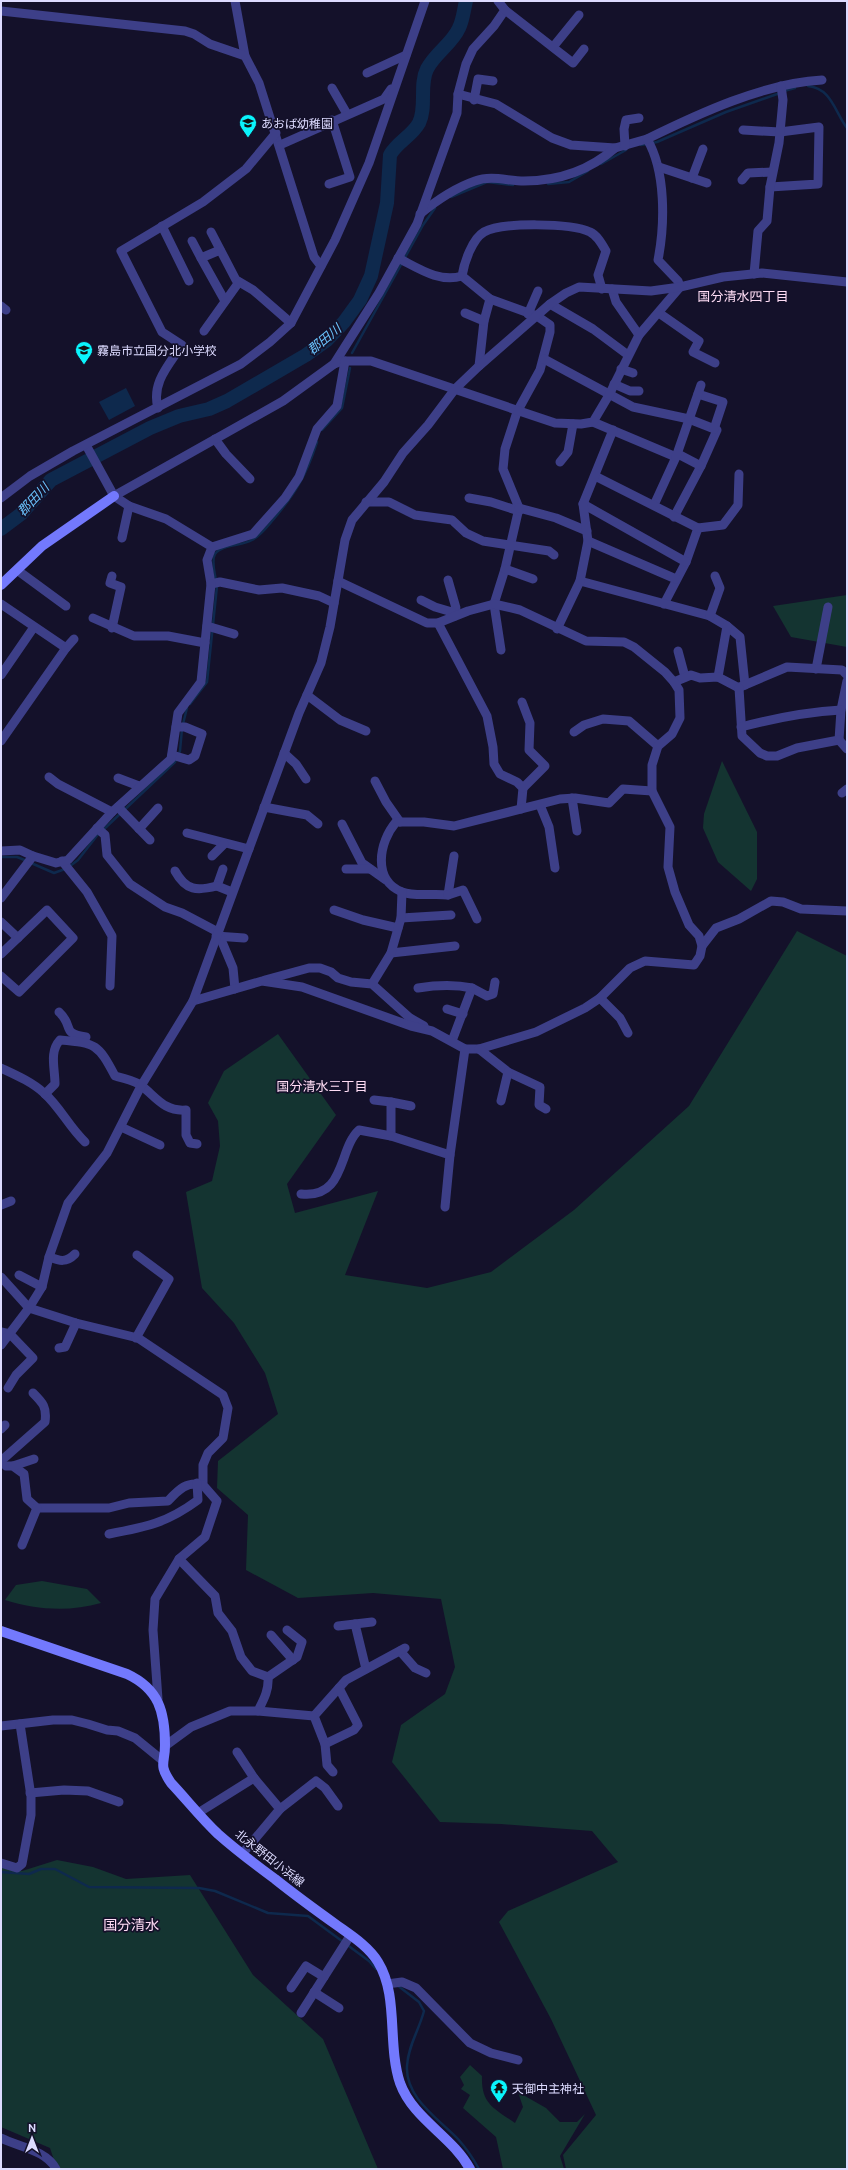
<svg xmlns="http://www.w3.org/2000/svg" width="848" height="2170" font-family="Ubuntu,'Noto Sans JP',sans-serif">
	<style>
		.green { fill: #143431 }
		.water { fill: #0e294d }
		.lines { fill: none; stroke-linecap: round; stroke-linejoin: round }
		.stream { stroke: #0e294d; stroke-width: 2.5 }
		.river { stroke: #0e294d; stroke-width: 14 }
		.street { stroke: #3d3f88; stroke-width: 9 }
		.secondary { stroke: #7379fd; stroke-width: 10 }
		.labels { text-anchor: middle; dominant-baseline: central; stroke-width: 3.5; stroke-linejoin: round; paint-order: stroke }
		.poi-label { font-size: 12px; fill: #dddbff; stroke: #14112a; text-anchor: start }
		.street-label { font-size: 12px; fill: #dddbff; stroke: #14112a }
		.neighbourhood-label { font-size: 13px; fill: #ffddf5; stroke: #14112a }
		.water-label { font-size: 13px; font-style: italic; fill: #6ac3fd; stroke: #14112a }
		.quarter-label { font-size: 14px; fill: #ffddf5; stroke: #14112a }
	</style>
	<rect width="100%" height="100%" fill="#14112a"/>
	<g class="green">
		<path d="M847,595v52l-56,-10 -18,-31z"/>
		<path d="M722,761l35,71v47l-6,12 -33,-29 -15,-34 1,-14z"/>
		<path d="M797,931l50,25v1213h-281l-3,-14 33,-40 -45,-96 -52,-97 9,-11 110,-49 -26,-31 -91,-7 -61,-2 -48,-60 9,-37 44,-31 10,-27 -14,-68 -68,-6 -75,5 -52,-28 2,-55 -31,-27 1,-27 60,-47 -13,-41 -31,-50 -32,-35 -16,-96 26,-11 8,-35 -2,-25 -10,-18 16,-32 54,-37 58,81 -49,69 8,29 83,-22 -33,84 82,13 64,-16 83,-62 115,-104z"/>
		<path d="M42,1581l45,8 14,14c-31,9 -65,7 -96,-3l11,-15z"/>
		<path d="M57,1860l36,7 33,12 64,-4 63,100 70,64 55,130h-321l-7,-21 -49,-21v-260l21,4z"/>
		<path d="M470,2065l12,11c-1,28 12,32 33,47l8,-16 -5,-15 28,16 14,14h17l8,-8 -25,42 4,13h-61l-7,-32 -33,-29 7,-13 -9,-6 3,-4 -4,-8z"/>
	</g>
	<path class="water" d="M126,388l9,18 -26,14 -10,-18z"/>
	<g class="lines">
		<g class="stream">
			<path d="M808,86c23,2 27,26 39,42"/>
			<path d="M784,91l11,-3"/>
			<path d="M641,145l16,-3 69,-30 54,-19"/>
			<path d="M601,164l25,-14"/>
			<path d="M548,184l21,-2 19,-11"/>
			<path d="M451,197l36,-15 26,3"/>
			<path d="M352,353l71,-128 12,-17"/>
			<path d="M322,430l20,-22 8,-40"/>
			<path d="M216,581c-1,-8 -5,-20 -1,-27 7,-10 27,-8 37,-14 8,-4 14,-12 20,-19 23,-27 34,-45 45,-79"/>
			<path d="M190,704l17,-22 10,-96"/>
			<path d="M183,724l4,-16"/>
			<path d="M103,830l72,-68 5,-11 2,-22"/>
			<path d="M1,857h16l10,4"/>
			<path d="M31,863l23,10 11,-4"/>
			<path d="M70,866l8,-6 21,-27"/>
			<path d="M1,1872l28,2 12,-5h14l34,18 110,1 16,3 53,22 40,3 61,45 7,8"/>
			<path d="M397,1985l22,17 5,9c-5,19 -16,35 -17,55 -2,32 32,53 51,73 8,9 15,19 21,30"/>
		</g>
		<path class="river" d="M1,529l20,-15 30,-34 99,-52 29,-12 30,-7 18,-8 79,-46 21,-15 17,-18 16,-22 11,-24 16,-73 3,-48c7,-13 22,-19 29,-32 8,-16 0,-38 8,-54 8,-16 25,-25 32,-41 4,-8 5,-19 7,-27"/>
		<g class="street">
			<path d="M235,1l10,55"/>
			<path d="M498,1l7,9 -11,16 -21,23 -7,15 -8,30 38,10 56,34 19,7 44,3 32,-9c19,32 18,85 11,121l20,21 2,6"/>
			<path d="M505,10l68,53 11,-14"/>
			<path d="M1,11l184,20 9,3 16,10 35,12 14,27 55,174 7,9"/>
			<path d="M553,47l26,-32"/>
			<path d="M367,73l39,-18"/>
			<path d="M332,88l15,26"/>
			<path d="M474,100l4,-21 15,2"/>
			<path d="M743,130l37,2 39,-5 -1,57 -48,3"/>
			<path d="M647,139c51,-25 117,-56 175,-59"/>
			<path d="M280,145l104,-46 7,-10"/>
			<path d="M625,146l-1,-17 2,-9 13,-2"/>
			<path d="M659,167l48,16"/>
			<path d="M692,178l11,-29"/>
			<path d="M742,180l6,-7 24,-1"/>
			<path d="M329,184l21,-7 -18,-57"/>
			<path d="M420,214c17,-14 35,-26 55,-33 16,-6 33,0 49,0 34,0 66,-11 91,-33"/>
			<path d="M162,226l27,55"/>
			<path d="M211,232l25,48 17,10 38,33"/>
			<path d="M192,241l9,17"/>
			<path d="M220,250l-19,8 24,43"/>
			<path d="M398,258c20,10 41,25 64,18 2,-13 10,-37 22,-44 18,-10 87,-9 106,0 7,3 12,12 16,19l-8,24 4,14"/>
			<path d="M754,274l4,-43 9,-10 3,-34 9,-44 4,-43 -2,-14"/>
			<path d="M462,276l28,23 -6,22 -5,45"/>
			<path d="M612,289l4,13 23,33"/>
			<path d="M490,299l47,17 13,9v7l-10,38 -23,42 -12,37 -2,20 16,39 -14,61 -11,35 7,46"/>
			<path d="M550,304l43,25 35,26"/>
			<path d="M1,306l5,4"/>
			<path d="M465,313l19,8"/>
			<path d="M659,313l40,28 -6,11 22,11"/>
			<path d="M528,314l10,-23"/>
			<path d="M204,331l35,-49"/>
			<path d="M544,359l89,48 56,12 28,11 -16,36 -27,51"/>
			<path d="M334,364l45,-71 38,-69 40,-111 1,-19"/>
			<path d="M621,369l12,4"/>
			<path d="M614,384l16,7h9"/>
			<path d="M698,394l25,8 -9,27"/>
			<path d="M158,408c-7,-25 11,-43 24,-63l-20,-13 -41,-81 82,-49 43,-33 30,-36"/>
			<path d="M593,422l83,35 -22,48"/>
			<path d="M215,439l11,15 24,25"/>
			<path d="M86,445l28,51 15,10 37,13 46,28 -5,13 4,24 9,-2 39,8 23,-2 37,8 15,7"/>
			<path d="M678,454l23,12"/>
			<path d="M676,457l25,-72"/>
			<path d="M560,462l8,-10 5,-28"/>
			<path d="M595,476l103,52 -12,34 -22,42"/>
			<path d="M114,496l169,-95 51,-37 8,-3h29l184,62 26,1 12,-2 16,-27 30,-60 41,-48"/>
			<path d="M1,498l29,-22 43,-25 168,-87 29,-22 21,-19 44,-83 34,-77 56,-162"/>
			<path d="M469,498l22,4 28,9"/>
			<path d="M366,502h23l26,13 37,5 14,13 17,8 66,10 5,4"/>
			<path d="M583,504l103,58"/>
			<path d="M519,508l37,10 31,13"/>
			<path d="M698,528l25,-3 15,-20 1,-31"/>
			<path d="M122,538l7,-32"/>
			<path d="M588,541l88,38"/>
			<path d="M212,547l41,-13 32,-36 14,-21 18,-48 20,-23 8,-45"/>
			<path d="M505,569l28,10"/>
			<path d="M17,570l49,36"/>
			<path d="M112,576l-2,7 11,4 -9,41"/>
			<path d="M448,580l8,28 -4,4"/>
			<path d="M580,581l130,35 17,10 13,11 5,48"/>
			<path d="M421,600l14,7 17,5 3,4"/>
			<path d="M1,604l65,44 -65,93"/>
			<path d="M710,616l10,-28 -5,-12"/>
			<path d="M93,618l41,18h34l37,7"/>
			<path d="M438,623l49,93 6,31 1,17 6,10 17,8 6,6 -2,21"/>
			<path d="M207,626l27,8"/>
			<path d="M557,629l23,-48 8,-40 -5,-37 30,-74"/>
			<path d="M66,648l8,-9"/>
			<path d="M678,651l7,26"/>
			<path d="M816,669l12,-62"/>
			<path d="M1,675l33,-48"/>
			<path d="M718,677l9,-51"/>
			<path d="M674,682l17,-7 9,3 18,-1 21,11"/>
			<path d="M740,687l47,-20 55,3 5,5"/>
			<path d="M739,688l3,48 18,17 7,3h10l20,-8 42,-8 2,-30 6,-29"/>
			<path d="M307,695l33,25 26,11"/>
			<path d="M522,702l8,21 -1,27 16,16 -22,22"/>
			<path d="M741,727c34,-9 66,-15 100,-17"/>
			<path d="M574,732l10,-7 19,-6 26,2 29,25"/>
			<path d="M839,740l8,9"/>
			<path d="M284,753l12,11 10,15"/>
			<path d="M172,755l17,5 6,-4 7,-22 -17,-7h-9"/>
			<path d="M49,777l9,7 54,28"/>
			<path d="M118,778l21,8"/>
			<path d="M375,781l11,21 14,20"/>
			<path d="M842,793l5,-4"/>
			<path d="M572,798l5,33"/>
			<path d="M540,805l9,22 6,41"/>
			<path d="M118,807l32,33"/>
			<path d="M264,807l43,8 11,9"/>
			<path d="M342,824l20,39 24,17"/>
			<path d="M97,828l8,7 2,20 23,29 35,23 17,6 36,19"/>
			<path d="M139,829l19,-21"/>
			<path d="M187,833l62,16"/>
			<path d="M1,851l19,-1 13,6"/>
			<path d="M212,856l12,-12"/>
			<path d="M454,856l-6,39c-14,-2 -33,2 -46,-3 -30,-12 -23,-50 -6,-70h28l30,4 106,-27 15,-1 34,5 14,-14 29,2"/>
			<path d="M62,861l25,31 25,44 -2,50"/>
			<path d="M223,869l-6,17 15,6"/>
			<path d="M346,869h24"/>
			<path d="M175,871c11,20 22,20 42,15"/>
			<path d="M448,895l15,-5 14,29"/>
			<path d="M1,898l32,-42 23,7 12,-3 44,-48 59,-53 7,-46 23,-31 10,-98"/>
			<path d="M334,910l29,10 35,8"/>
			<path d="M401,918l50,-3"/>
			<path d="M1,922l17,16"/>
			<path d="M216,936l28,2"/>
			<path d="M220,937l13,31 2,21"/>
			<path d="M702,946l14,-18 23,-9 32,-18 12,1 18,7 46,2"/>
			<path d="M391,953l64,-7"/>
			<path d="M1,954l46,-44 26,28 -54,54 -18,-16"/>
			<path d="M265,980l44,-12h11l11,4 7,6 13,4 21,2 38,34 14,8"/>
			<path d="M372,984l19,-31 10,-35 1,-26"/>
			<path d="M418,988c19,-3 35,-4 54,0l-20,53"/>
			<path d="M472,988l15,8 6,-2 2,-12"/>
			<path d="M600,998l20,20 8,15"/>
			<path d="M193,1001l69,-20 40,6 109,39 21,5 33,18h14l57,-17 49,-24 15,-10 30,-30 15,-7 49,4 6,-9 2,-10 -3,-10 -10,-11 -14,-33 -7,-25 2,-40 -18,-36v-26l6,-19 14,-12 8,-16 -1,-28 -5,-8 -9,-10 -31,-25 -10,-5 -38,-1 -66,-31 -26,-6 -26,7 -30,12h-11l-89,-42"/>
			<path d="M447,1009l16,5"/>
			<path d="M59,1012c16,15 1,21 27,25"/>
			<path d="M479,1049l29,23 32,15 -1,18 7,4"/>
			<path d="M1,1068c15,7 31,14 43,25 16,14 25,34 41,49"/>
			<path d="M45,1094l10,-10c0,-16 -6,-32 5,-44 36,3 38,4 55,36 8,2 17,4 24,8 16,11 24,28 47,26v25l4,8 7,1"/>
			<path d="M374,1100l17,2"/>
			<path d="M501,1101l7,-29"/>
			<path d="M121,1127l39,18"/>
			<path d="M391,1136v-34l20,4"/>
			<path d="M301,1194c45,5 37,-45 58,-64l32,6 59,19"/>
			<path d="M1,1205l10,-4"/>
			<path d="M445,1207l5,-52 15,-106"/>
			<path d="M49,1257c11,4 17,6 26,-3"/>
			<path d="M19,1275l23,12"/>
			<path d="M1,1277l28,31 47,15 62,15 85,57 5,13 -5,30 -15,15 -5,12v20l14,16 -12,36 -26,22 -24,40 -2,31 5,69"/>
			<path d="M1,1332l9,2 23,24 -17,17 -8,13"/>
			<path d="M136,1338l33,-59 -32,-24"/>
			<path d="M1,1345l28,-37 13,-21 7,-30 19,-54 39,-50 34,-67 52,-85 106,-288 22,-50 9,-36 15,-87 7,-20 32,-38 19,-29 25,-28 27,-36 24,-23 71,-62 16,-11 13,-6 72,4 29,-4 43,-10 39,-4 85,9"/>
			<path d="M59,1348l6,-1 11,-24"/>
			<path d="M1,1429l4,-4"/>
			<path d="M1,1461l44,-39c2,-15 -2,-19 -12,-29"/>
			<path d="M6,1466h7l11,8 3,25 10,9h72l20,-5 39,-2c11,-12 19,-20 35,-16"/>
			<path d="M13,1466l21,-7"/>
			<path d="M109,1534c37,-7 58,-11 89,-34l-1,-17"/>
			<path d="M22,1545l15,-37"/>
			<path d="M355,1624l17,-2"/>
			<path d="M338,1626l17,-2 11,45"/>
			<path d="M271,1635l22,25"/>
			<path d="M400,1651l15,17 11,5"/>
			<path d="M268,1677l29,-20 5,-15 -15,-12"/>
			<path d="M258,1711l56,5 32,-36 59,-32"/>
			<path d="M314,1716l11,28 29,-14 4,-5 -19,-37"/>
			<path d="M1,1726l52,-6h19l16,4 19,6 11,1 17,7 27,22"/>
			<path d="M325,1744l2,21 6,7"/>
			<path d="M165,1746l26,-19 39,-16h28c6,-12 11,-21 10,-34l-16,-6 -11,-14 -9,-26 -14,-18 -3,-17 -36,-37"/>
			<path d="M30,1793l34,-3 24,1 31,11"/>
			<path d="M280,1809l36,-28 9,7 13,18"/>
			<path d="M198,1813l56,-35 -17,-26"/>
			<path d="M243,1853l37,-44 -26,-31"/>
			<path d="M1,1863l16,5 5,-4 9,-49v-19l-11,-72"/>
			<path d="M387,1984l15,-2 14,6 54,55 21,10 27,7"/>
			<path d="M291,1988l15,-22 18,11"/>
			<path d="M314,1992l25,16"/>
			<path d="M301,2013l49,-77"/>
			<path d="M1,2138c18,9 45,12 55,31"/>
		</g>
		<g class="secondary">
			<path d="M1,585l41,-39 72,-50"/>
			<path d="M1,1631l126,43c32,15 38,38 38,71 0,19 -7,19 6,38 16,17 30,35 47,51 18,16 38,31 57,45 20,16 42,32 63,47 14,10 31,21 40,36 21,34 9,82 22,121 13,36 52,53 70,86"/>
		</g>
	</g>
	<defs>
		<symbol id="school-pin" viewBox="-11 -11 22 30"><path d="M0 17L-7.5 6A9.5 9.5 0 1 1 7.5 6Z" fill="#0af4fc" stroke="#14112a"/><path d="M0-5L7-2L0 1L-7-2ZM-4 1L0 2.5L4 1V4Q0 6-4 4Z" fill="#111"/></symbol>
		<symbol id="temple-pin" viewBox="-11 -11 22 30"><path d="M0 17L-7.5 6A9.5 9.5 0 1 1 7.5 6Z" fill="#0af4fc" stroke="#14112a"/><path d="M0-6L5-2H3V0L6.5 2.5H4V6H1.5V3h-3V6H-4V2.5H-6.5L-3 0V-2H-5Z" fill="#111"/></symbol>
	</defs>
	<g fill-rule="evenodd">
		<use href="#school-pin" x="238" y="113" width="20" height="27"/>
		<use href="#school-pin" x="74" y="340" width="20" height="27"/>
		<use href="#temple-pin" x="489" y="2078" width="20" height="27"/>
	</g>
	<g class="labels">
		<g class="poi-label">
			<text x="261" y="123">あおば幼稚園</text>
			<text x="97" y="350">霧島市立国分北小学校</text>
			<text x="512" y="2088">天御中主神社</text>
		</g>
		<g class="street-label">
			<text transform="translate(270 1858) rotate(38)">北永野田小浜線</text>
		</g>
		<g class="neighbourhood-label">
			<text x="743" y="296">国分清水四丁目</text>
			<text x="322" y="1086">国分清水三丁目</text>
		</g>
		<g class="water-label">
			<text transform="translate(324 339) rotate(-40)">郡田川</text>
			<text transform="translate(33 499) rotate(-47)">郡田川</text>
		</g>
		<g class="quarter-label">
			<text x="131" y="1925">国分清水</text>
		</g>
	</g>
	<rect width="848" height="2170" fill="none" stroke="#dddbff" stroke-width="4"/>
	<g transform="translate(32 2138)" stroke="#14112a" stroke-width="3" paint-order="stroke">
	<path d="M0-3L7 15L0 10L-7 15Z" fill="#dddbff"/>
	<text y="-6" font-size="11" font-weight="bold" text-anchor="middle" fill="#dddbff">N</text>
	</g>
</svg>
